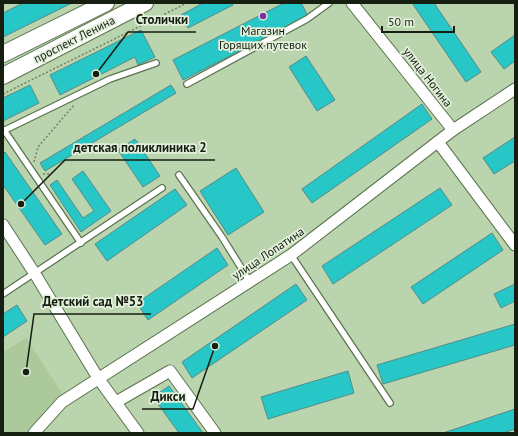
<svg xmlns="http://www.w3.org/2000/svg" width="518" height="436" font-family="'PT Sans',sans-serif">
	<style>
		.built { fill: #abc99b }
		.building { fill: #27c7c7; stroke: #528c8b }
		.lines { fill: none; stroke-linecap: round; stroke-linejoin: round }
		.service-casing { stroke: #5c7350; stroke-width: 8 }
		.minor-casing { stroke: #5c7350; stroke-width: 13 }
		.secondary-casing { stroke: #5c7350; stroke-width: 18 }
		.path { stroke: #708267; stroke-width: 1.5; stroke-dasharray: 2 2; stroke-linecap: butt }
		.service { stroke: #fff; stroke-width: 5.5 }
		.minor { stroke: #fff; stroke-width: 11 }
		.secondary { stroke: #fff; stroke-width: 16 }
		.poi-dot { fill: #7f2e9e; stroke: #e3f0dc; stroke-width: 1.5 }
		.labels { text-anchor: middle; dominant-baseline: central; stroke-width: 3.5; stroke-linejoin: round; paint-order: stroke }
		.poi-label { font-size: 12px; fill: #151e10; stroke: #e3f0dc }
		.street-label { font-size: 12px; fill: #151e10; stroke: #e3f0dc }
		.leader { fill: none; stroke: #151e10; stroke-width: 1.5 }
		.callout-dot { fill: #151e10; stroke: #e3f0dc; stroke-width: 1.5 }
		.callout-label { font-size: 13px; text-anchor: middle; font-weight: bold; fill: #151e10; stroke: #e3f0dc; stroke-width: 3.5; stroke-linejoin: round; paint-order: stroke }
	</style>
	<rect width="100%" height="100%" fill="#bad4ad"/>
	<path class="built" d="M26,338l36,55 -35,40h-24v-81z"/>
	<g class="building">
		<path d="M23,3h49l-69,34v-24z"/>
		<path d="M203,3h29l1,2 -45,23 -7,-13z"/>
		<path d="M284,3h17l7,13 -125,64 -10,-20z"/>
		<path d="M412,3h22l47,69 -15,10z"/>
		<path d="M141,30l14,27 -17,8 -3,-8 -75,38 -10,-20z"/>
		<path d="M515,35v26l-11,8 -13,-17z"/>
		<path d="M306,56l29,44 -18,11 -28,-44z"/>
		<path d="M30,85l9,18 -36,18v-23z"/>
		<path d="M171,85l5,8 -131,78 -5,-8z"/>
		<path d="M422,104l10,15 -120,84 -10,-14z"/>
		<path d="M515,137v24l-21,13 -11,-16z"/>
		<path d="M135,139l25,37 -17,11 -25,-37z"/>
		<path d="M5,152l57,82 -17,11 -42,-60v-31z"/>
		<path d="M236,168l28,44 -36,23 -28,-44z"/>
		<path d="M83,171l28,40 -30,21 -31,-47 7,-5 26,38 11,-7 -22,-32z"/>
		<path d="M440,188l12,17 -119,79 -11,-18z"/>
		<path d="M175,189l12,16 -80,56 -12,-17z"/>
		<path d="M492,233l11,17 -80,54 -12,-17z"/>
		<path d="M217,248l11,17 -80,55 -11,-17z"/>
		<path d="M296,284l11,16 -115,78 -10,-16z"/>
		<path d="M515,284v17l-14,7 -7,-14z"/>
		<path d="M17,305l10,16 -24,16v-23z"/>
		<path d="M515,324v21l-132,39 -6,-19z"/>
		<path d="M348,371l6,22 -86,26 -7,-22z"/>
		<path d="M169,386l34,47h-24l-26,-36z"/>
		<path d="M515,409v20l-12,4h-60z"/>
	</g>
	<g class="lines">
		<defs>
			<g id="service">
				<path d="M187,84l120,-65 22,-16"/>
				<path d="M4,130l77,113"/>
				<path d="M3,131l107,-52 46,-16"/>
				<path d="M179,175l43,62 28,45"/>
				<path d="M291,255l99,148"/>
				<path d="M3,294l159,-106"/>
			</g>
			<g id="minor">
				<path d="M352,3l101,127"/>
				<path d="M438,142l77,103"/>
				<path d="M3,225l32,49 63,104 40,55"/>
				<path d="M116,402l54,-31 45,62"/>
				<path d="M34,433l28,-31 229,-147 162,-125 62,-41"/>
			</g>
			<g id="secondary">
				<path d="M3,54l103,-51"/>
				<path d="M3,76l142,-73"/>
			</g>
		</defs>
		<use href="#service" class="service-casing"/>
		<use href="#minor" class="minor-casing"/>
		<use href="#secondary" class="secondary-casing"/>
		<g class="path">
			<path d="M3,94l184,-91"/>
			<path d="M34,162l4,-15 36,-42"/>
			<path d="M43,174h7"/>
		</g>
		<use href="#service" class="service"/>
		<use href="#minor" class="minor"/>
		<use href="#secondary" class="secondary"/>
	</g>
	<circle class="poi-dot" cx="263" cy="16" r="4"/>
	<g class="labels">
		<g class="poi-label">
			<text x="263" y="30">Магазин<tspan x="263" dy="14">Горящих путевок</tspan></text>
		</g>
		<g class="street-label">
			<text transform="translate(74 39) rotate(-27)">проспект Ленина</text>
			<text transform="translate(428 77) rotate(52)">улица Ногина</text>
			<text transform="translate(268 253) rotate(-34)">улица Лопатина</text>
		</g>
	</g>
	<path class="leader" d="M96 74L128 32H196M21 204L65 160H215M26 372L34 314H151M215 346L193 409H142"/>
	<g class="callout-dot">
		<circle cx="96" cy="74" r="4"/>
		<circle cx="21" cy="204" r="4"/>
		<circle cx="26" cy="372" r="4"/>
		<circle cx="215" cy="346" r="4"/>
	</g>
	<g class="callout-label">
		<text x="162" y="24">Столички</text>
		<text x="140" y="152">детская поликлиника 2</text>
		<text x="93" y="306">Детский сад №53</text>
		<text x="168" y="401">Дикси</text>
	</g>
	<rect width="518" height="436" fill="none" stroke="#151e10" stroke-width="8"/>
	<path d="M382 26v6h72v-6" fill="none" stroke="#151e10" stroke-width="2"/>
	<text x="388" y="26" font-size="12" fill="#151e10" stroke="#e3f0dc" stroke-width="3" paint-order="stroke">50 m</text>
</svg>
